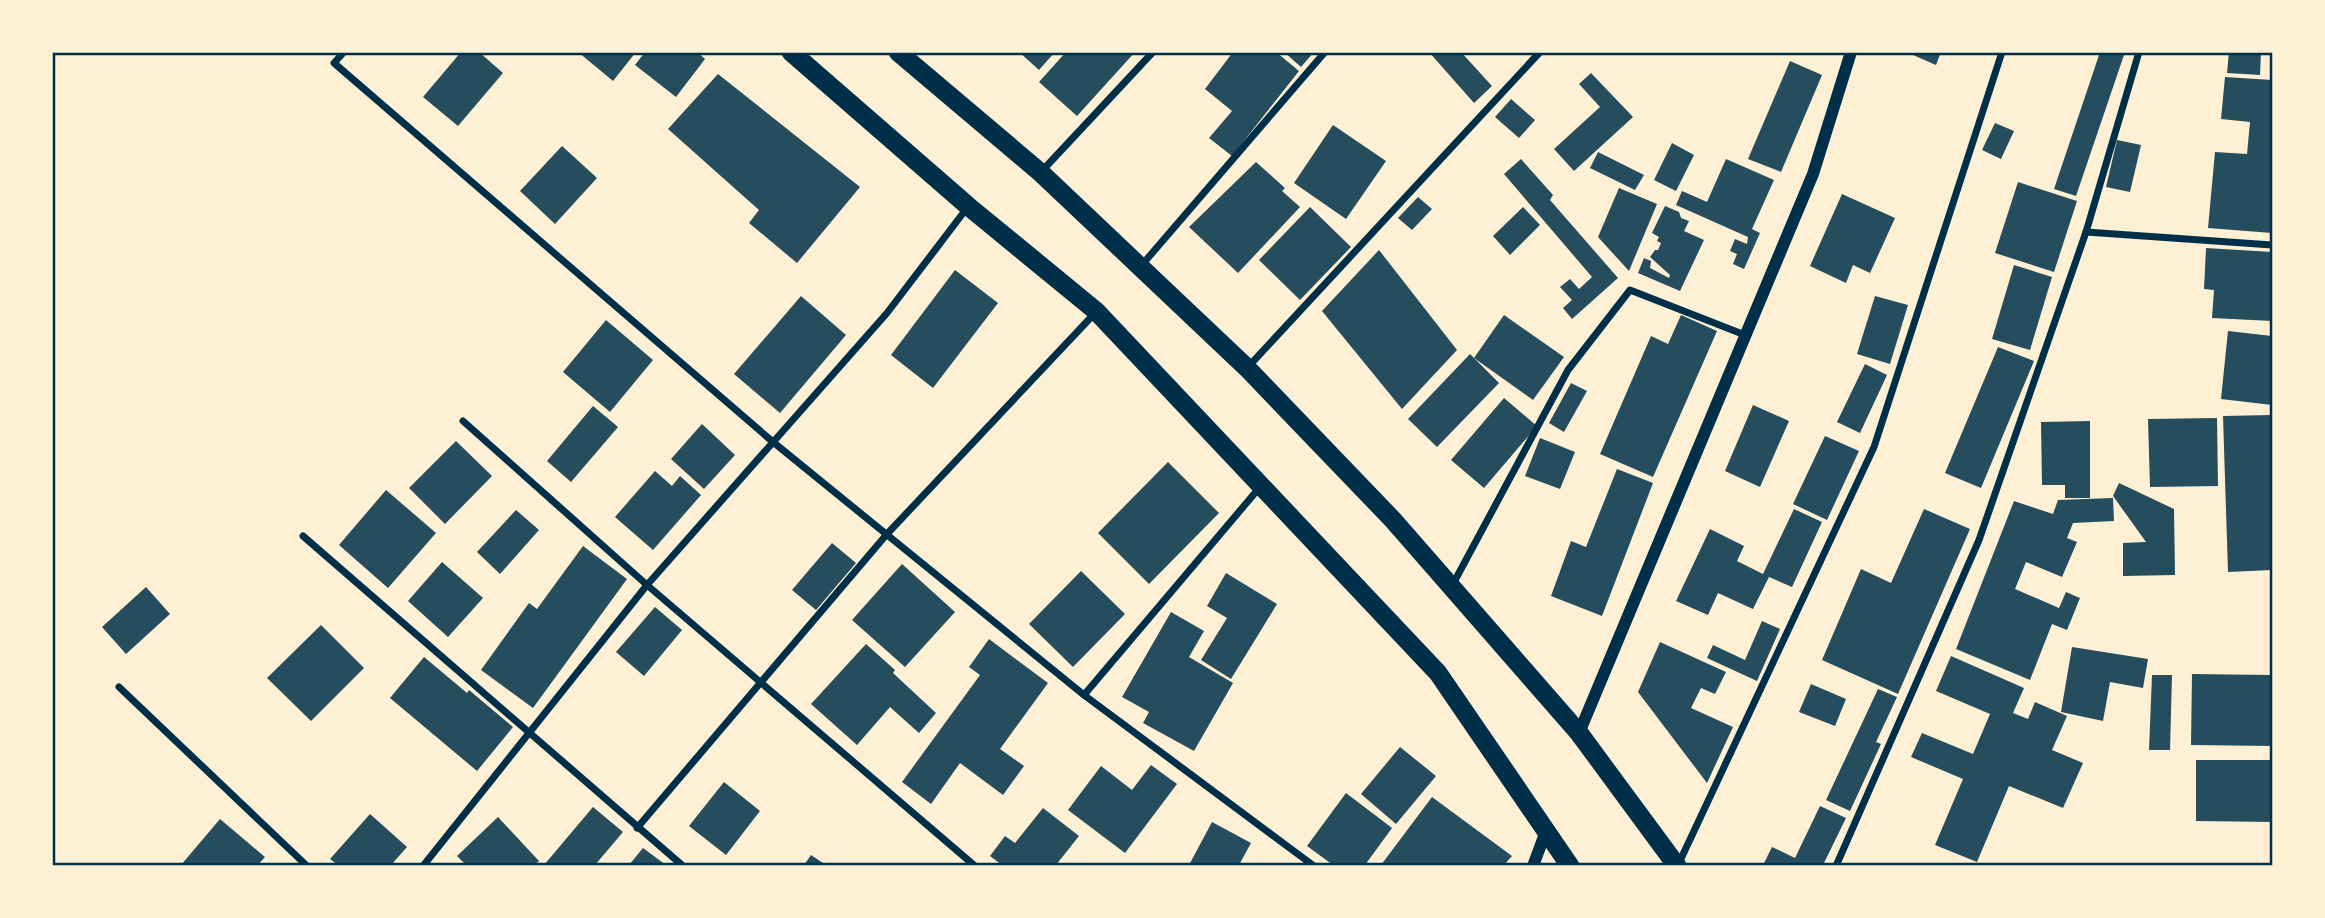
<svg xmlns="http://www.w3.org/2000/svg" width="2325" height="918" font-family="Mulish,sans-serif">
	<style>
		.building { fill: #264d5e }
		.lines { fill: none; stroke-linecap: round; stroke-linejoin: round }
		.minor { stroke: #003049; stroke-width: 7 }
		.tertiary { stroke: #003049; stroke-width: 12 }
		.trunk { stroke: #003049; stroke-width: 19 }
		.neatline { fill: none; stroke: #003049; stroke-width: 2.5 }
	</style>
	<rect width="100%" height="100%" fill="#fdf0d5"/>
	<g class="building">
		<path d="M461,52h18l24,21 -45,53 -35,-29z"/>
		<path d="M578,52h58l-23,29z"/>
		<path d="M645,52h52l8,7 -29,38 -41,-32z"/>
		<path d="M1019,52h36l-16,18z"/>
		<path d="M1066,52h69l-58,64 -38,-34z"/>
		<path d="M1233,52h43l23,19 -67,85 -23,-18 23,-27 -27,-22z"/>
		<path d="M1284,52h30l-13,15z"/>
		<path d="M1429,52h32l31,34 -18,17z"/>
		<path d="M1906,52h35l-5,13z"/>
		<path d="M2100,52h25l-49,144 -22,-7z"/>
		<path d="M2229,52h32l-1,23 -33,-2z"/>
		<path d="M1790,61l32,14 -41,97 -33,-13z"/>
		<path d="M1591,73l42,44 -59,54 -20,-22 46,-42 -21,-23z"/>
		<path d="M718,74l142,113 -63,76 -48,-40 10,-13 -91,-81z"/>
		<path d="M2225,77l47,3v153l-64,-5 7,-76 32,2 3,-32 -29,-3z"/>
		<path d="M1511,99l24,21 -16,18 -24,-21z"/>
		<path d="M1995,123l19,8 -13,28 -19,-9z"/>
		<path d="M1333,125l53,36 -40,58 -52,-36z"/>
		<path d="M2117,140l24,5 -11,47 -24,-5z"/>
		<path d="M1672,143l22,12 -18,36 -22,-11z"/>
		<path d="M562,146l35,32 -42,46 -35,-33z"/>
		<path d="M1598,152l46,23 -9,15 -45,-22z"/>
		<path d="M1521,159l32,36 -3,5 68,78 -46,41 -9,-11 9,-8 -12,-13 10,-8 9,10 13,-12 -88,-103z"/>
		<path d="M1726,159l48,21 -22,49 8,4 -16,36 -11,-5 4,-10 -7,-3 5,-12 12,5 1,-7 -72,-32 6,-14 25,11z"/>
		<path d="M1256,162l29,26 -3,3 18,16 -62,66 -49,-46z"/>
		<path d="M2018,182l59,19 -23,71 -59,-19z"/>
		<path d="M1619,188l38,16 -28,67 -31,-34z"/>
		<path d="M1842,194l53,24 -25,55 -17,-8 -7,18 -36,-17z"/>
		<path d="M1418,197l14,12 -20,21 -14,-12z"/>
		<path d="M1665,206l14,6 2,6 8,3 -5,10 20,9 -24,51 -42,-18 6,-15 7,3 -1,7 19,10 1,-3 -20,-18 5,-7h3l3,-7 -4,-2 2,-4 -7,-4z"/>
		<path d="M1310,207l41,40 -51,53 -41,-40z"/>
		<path d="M1523,207l17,18 -30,30 -17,-19z"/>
		<path d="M2206,248l66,4v69l-60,-3 2,-28 -10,-1z"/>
		<path d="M1379,250l78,100 -55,59 -80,-98z"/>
		<path d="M2014,265l38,12 -22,73 -38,-11z"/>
		<path d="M955,270l43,33 -65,85 -42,-33z"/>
		<path d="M801,296l45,39 -66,78 -46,-39z"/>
		<path d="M1875,296l33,9 -18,59 -33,-10z"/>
		<path d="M1504,315l60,42 -31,43 -59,-42z"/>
		<path d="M1681,315l36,16 -64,146 -53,-23 51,-118 17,8z"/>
		<path d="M606,320l47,40 -43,52 -47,-40z"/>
		<path d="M2228,331l44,5v69l-51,-6z"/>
		<path d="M1998,347l36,14 -53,127 -36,-15z"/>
		<path d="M1470,354l29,29 -62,64 -29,-28z"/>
		<path d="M1865,364l22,11 -27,58 -23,-11z"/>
		<path d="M1571,383l16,8 -23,41 -15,-9z"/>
		<path d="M1504,398l33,28 -53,62 -33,-28z"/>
		<path d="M1753,405l36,16 -29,66 -35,-16z"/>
		<path d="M593,406l25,21 -47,55 -24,-21z"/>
		<path d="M2272,415v155l-44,2 -5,-156z"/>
		<path d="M2217,418l1,68 -68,1 -2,-68z"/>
		<path d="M2090,421v77h-25v-13h-23l-1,-63z"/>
		<path d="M702,424l33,31 -31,34 -33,-30z"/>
		<path d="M1825,436l34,15 -32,69 -34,-16z"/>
		<path d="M1540,438l35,14 -15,37 -35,-13z"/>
		<path d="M456,441l36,35 -47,48 -36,-36z"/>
		<path d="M1168,462l51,51 -70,71 -51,-51z"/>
		<path d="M1617,469l36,14 -51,133 -51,-20 20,-55 15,6z"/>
		<path d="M655,471l17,15 8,-10 21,19 -48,55 -38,-33z"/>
		<path d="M2119,483l55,26 1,66 -52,1v-33l23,-1 -33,-46z"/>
		<path d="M386,490l50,43 -48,55 -49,-43z"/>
		<path d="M2113,498l1,23 -41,2 -6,15 10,4 -15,35 -36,-15 -11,27 44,19 7,-16 14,6 -13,32 -15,-6 -22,56 -74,-31 58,-148 39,13 5,-14z"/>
		<path d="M1794,509l28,13 -30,65 -23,-10 -16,32 -35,-16 -10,22 -32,-14 34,-72 34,17 -7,15 26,13z"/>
		<path d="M1924,509l46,20 -72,165 -76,-34 39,-91 30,14z"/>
		<path d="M516,510l23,20 -39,44 -23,-22z"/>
		<path d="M832,543l24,20 -40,47 -24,-20z"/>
		<path d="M583,546l44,33 -94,129 -52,-38 48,-67 8,6z"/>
		<path d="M442,562l41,36 -35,39 -40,-36z"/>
		<path d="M902,564l53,48 -50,55 -53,-47z"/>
		<path d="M1081,571l44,43 -52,53 -44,-43z"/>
		<path d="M1226,573l51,31 -46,75 -30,-19 26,-42 -20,-12z"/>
		<path d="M146,587l24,27 -44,40 -24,-27z"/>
		<path d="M655,607l27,23 -38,46 -28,-24z"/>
		<path d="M1171,612l33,19 -15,26 44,26 -39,68 -51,-28 6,-11 -27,-15z"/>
		<path d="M1762,621l18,8 -23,52 -50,-23 6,-13 32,15z"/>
		<path d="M321,625l43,43 -53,53 -44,-43z"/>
		<path d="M989,639l59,44 -48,66 24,17 -21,29 -43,-32 -29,41 -29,-22 78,-107 -11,-8z"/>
		<path d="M1660,642l66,30 -11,22 -14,-6 -10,20 42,19 -26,56 -69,-91z"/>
		<path d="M866,644l29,26 -2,3 43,40 -17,20 -29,-26 -33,38 -46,-41z"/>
		<path d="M2072,647l76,12 -5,29 -33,-6 -7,39 -42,-9z"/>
		<path d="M1951,656l73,32 -11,25 15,6 7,-17 32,14 -15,34 31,13 -20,45 -54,-22 -32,76 -42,-17 28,-66 -52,-22 11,-24 51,21 17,-40 -54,-23z"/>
		<path d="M424,657l43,36 2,-3 44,37 -36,44 -87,-73z"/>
		<path d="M2192,674l80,1v71l-81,-1z"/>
		<path d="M2152,675h20l-2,75h-21z"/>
		<path d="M1811,684l35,15 -11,27 -36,-14z"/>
		<path d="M1878,689l19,8 -21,45 5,2 -31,67 -24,-11z"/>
		<path d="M1400,747l36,29 -40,48 -35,-30z"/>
		<path d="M2196,760h76v62l-76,-1z"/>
		<path d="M1151,765l26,19 -52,69 -57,-43 33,-44 31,24z"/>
		<path d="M724,782l36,29 -34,44 -37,-29z"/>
		<path d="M1346,793l46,35 -27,37h-32l-26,-19z"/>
		<path d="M1432,797l80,59 -8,9h-123z"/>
		<path d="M1820,806l26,12 -23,47h-60l9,-18 23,11z"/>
		<path d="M593,807l30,25 -28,33h-51z"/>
		<path d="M1043,808l36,28 -23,29h-54l-12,-9 15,-20 10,7z"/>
		<path d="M370,814l37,33 -16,18h-53l-8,-6z"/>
		<path d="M498,817l41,44 -4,4h-69l-9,-9z"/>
		<path d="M220,819l45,38 -7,8h-77z"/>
		<path d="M1212,822l39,21 -12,22h-50z"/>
		<path d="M643,848l23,17h-37z"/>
		<path d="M811,855l15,10h-22z"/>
	</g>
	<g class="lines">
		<g class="minor">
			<path d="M344,52l-10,11 439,379 311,253"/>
			<path d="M1041,172l112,-120"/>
			<path d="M2086,232l186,13"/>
			<path d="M1141,266l184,-214"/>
			<path d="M1248,367l292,-315"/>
			<path d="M463,421l184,164 328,281"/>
			<path d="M1260,487l-176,208 230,171"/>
			<path d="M303,536l380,330"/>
			<path d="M1453,584l115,-214 62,-80 115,45"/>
			<path d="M119,687l188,179"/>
			<path d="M637,828l250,-294 209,-222"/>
			<path d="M1679,863l195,-416 128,-395"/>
			<path d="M423,866l224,-281 240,-272 80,-105"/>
			<path d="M1836,866l143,-326 107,-308 53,-180"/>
		</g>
		<g class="tertiary">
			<path d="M1579,733l234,-559 38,-122"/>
			<path d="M1533,866l13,-35"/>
		</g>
		<g class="trunk">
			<path d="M791,52l177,154 128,105 342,362 132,193"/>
			<path d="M898,52l143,121 206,195 146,152 186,213 98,133"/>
		</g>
	</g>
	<rect width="2325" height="918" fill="none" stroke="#fdf0d5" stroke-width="108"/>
	<rect x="54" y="54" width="2217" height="810" class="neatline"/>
</svg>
